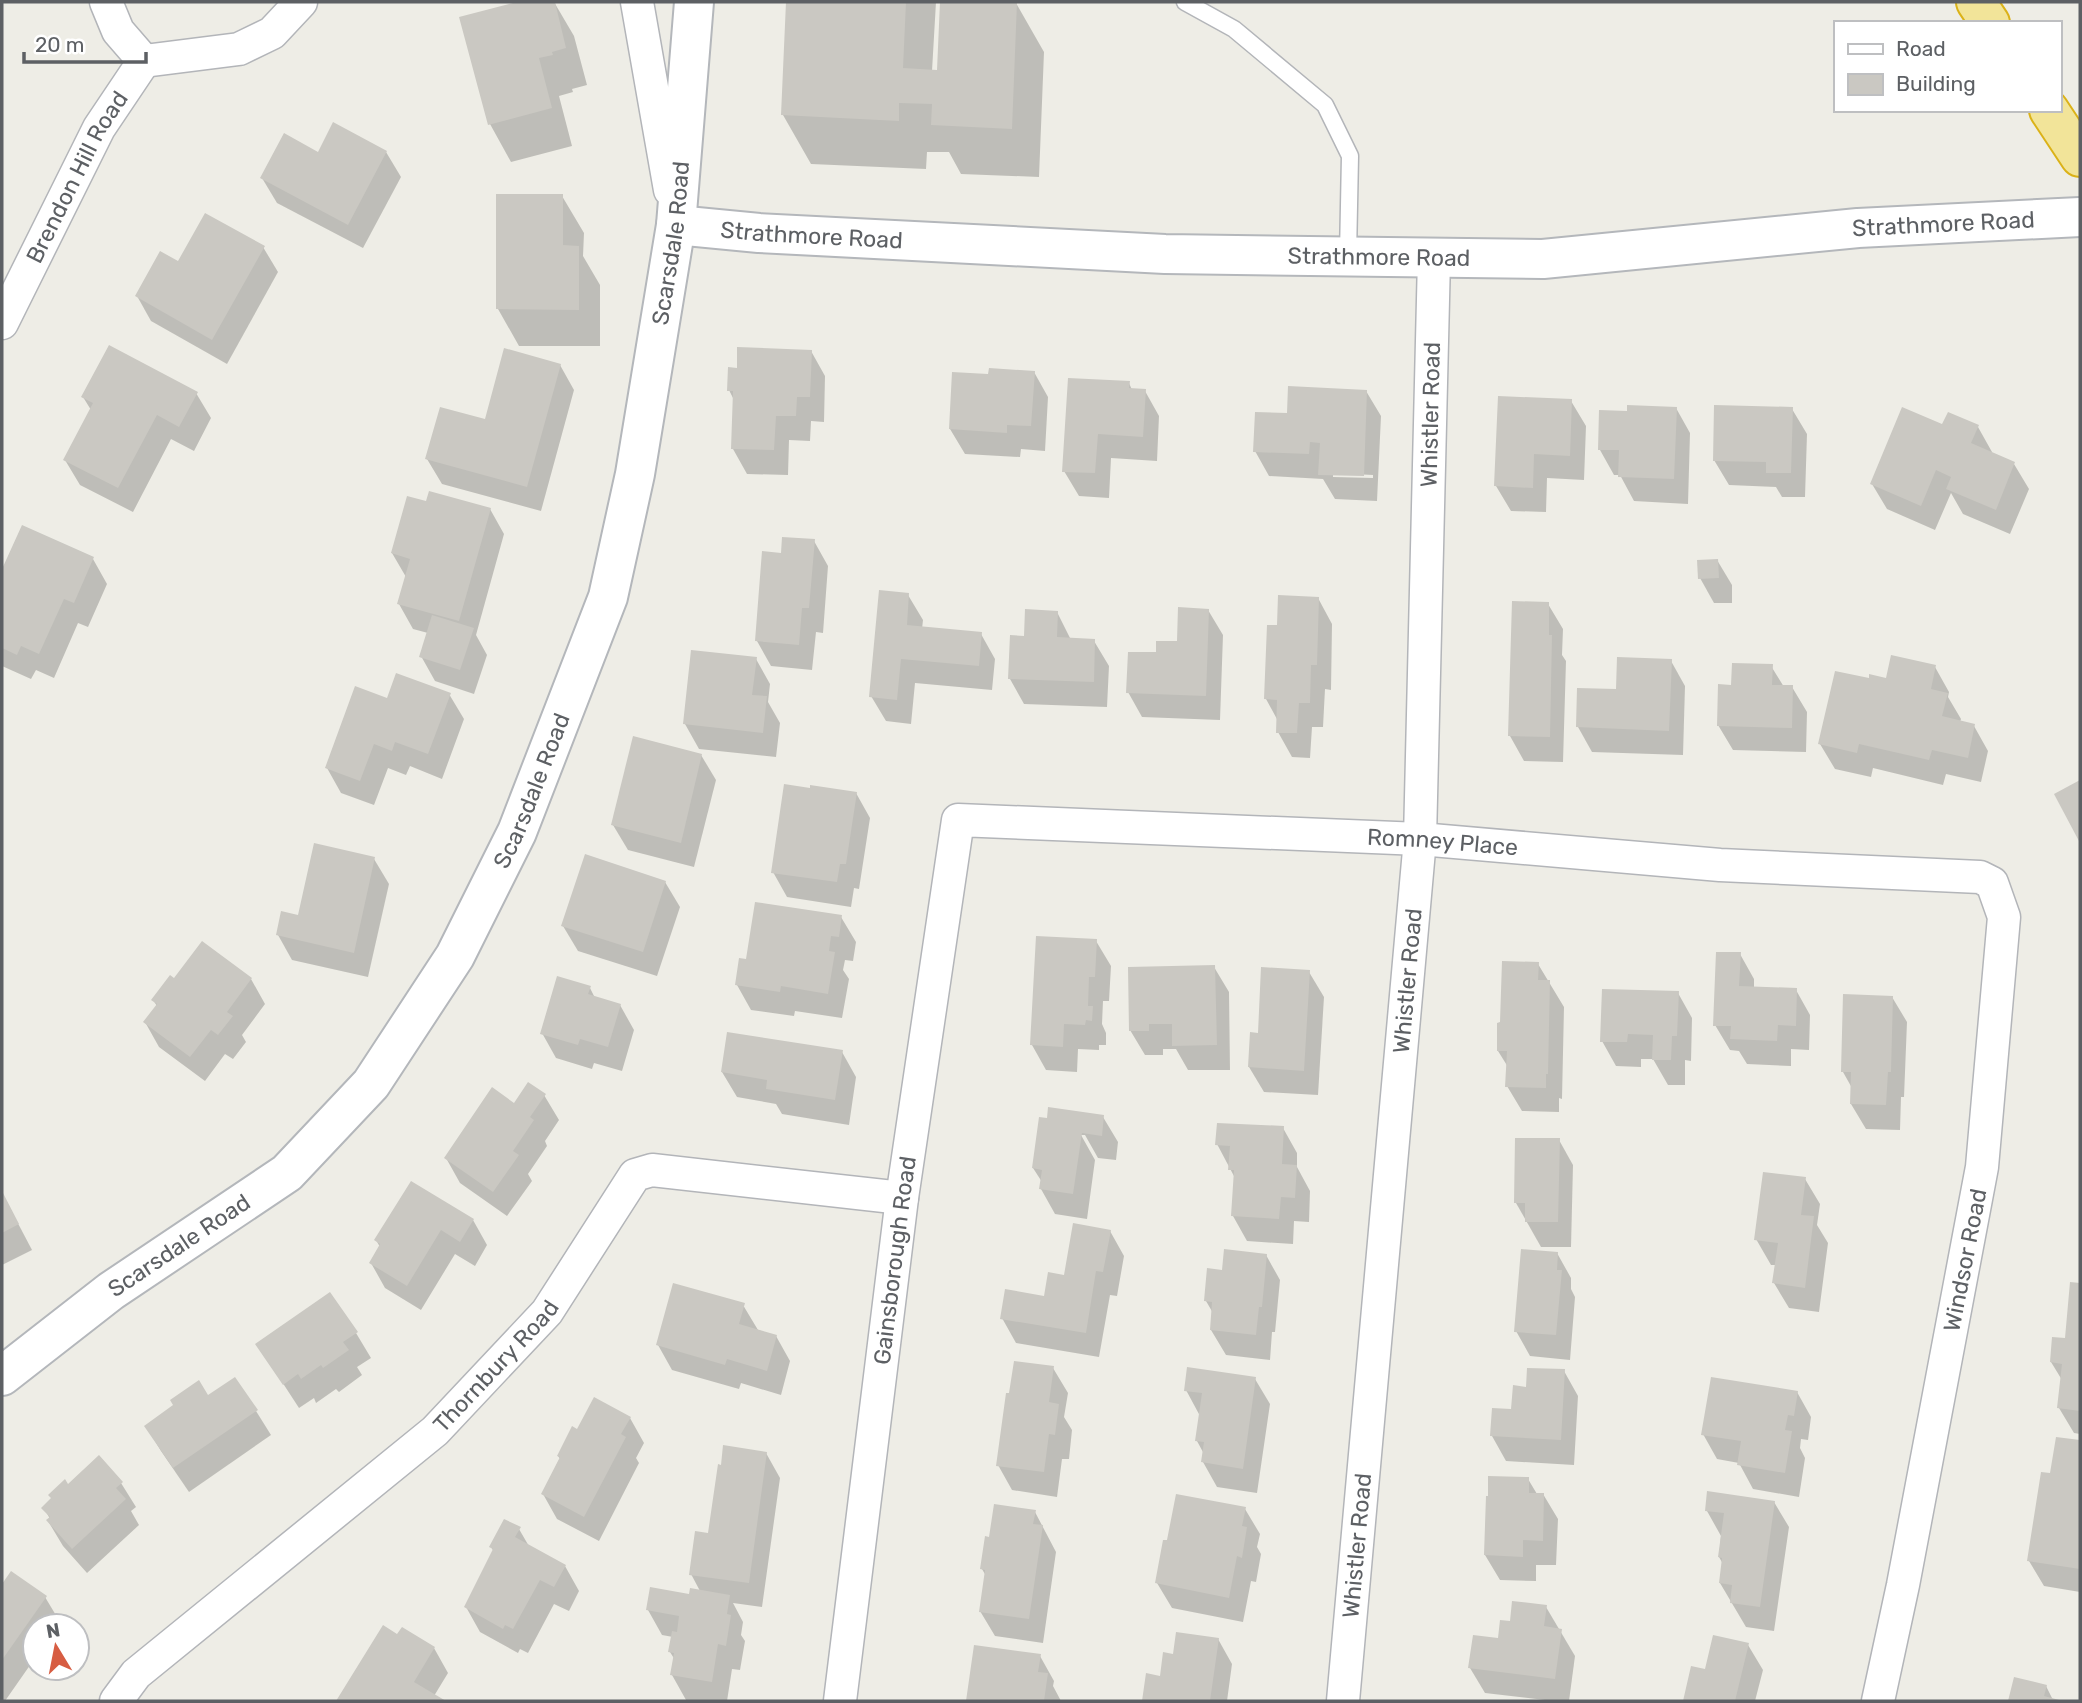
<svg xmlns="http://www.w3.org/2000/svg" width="2082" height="1703" font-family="Rubik,sans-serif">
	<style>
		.shadow { fill: #0003; fill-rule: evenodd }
		.building { fill: #cac8c2 }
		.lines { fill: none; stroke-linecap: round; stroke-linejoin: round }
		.lane-casing { stroke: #b3b5b9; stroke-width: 19 }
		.street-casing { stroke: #b3b5b9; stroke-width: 35 }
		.secondary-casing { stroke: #b4b7bb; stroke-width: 42 }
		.highway-casing { stroke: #dbb218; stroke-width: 42 }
		.lane { stroke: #fff; stroke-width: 16 }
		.street { stroke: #fff; stroke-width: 32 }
		.secondary { stroke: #fff; stroke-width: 38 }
		.highway { stroke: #f2e499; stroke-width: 38 }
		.labels { text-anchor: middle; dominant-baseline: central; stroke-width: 7; stroke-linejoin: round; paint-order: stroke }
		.street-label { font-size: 23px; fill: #5d6064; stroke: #fff }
	</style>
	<rect width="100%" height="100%" fill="#eeede6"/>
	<g class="shadow">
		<path d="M524,2h30l20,34 13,49 -15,4 1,3 -14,4 13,50 -61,16 -21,-38 -28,-106z"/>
		<path d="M788,2h148l-4,69 6,1 3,-70 75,1 28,49 -5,125 -78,-3 -12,-22h-22l-1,17 -115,-5 -28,-49z"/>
		<path d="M386,152l15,25 -38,71 -86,-45 -15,-25z"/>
		<path d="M562,196l22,37 -1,23 17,29v61h-81l-21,-37z"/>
		<path d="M263,247l15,25 -51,92 -76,-43 -14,-25 42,-33z"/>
		<path d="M811,351l14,25 -1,46 -13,-1 -1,20 -21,-1 -1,35 -41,-1 -14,-25 1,-49 -5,-10 10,-21z"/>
		<path d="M560,365l14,25 -33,121 -99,-27 -15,-25 59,-38z"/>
		<path d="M1034,372l14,25 -3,54 -24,-2 -1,8 -55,-3 -15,-25 40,-53z"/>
		<path d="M1129,383l3,7 13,1 14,25 -2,45 -46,-3 -2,40 -30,-2 -15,-25z"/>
		<path d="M1366,391l15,25 -4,85 -42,-2 -12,-20 -54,-3 -14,-25 34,-36zM1333,473l40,2v3l-40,-1z"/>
		<path d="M196,393l15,25 -17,33 -23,-12 -38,73 -53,-27 -15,-25 26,-50 -8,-13z"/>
		<path d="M1571,401l15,25 -2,54 -37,-2 -1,34 -35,-1 -15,-25z"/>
		<path d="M1676,408l14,25 -2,71 -54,-3 -14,-26h-6l-14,-25 28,-38z"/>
		<path d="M1792,409l15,25 -2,63h-23l-6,-10 -47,-2 -15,-25z"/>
		<path d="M1943,427h35l14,25v2l22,10 15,25 -19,45 -47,-20 -12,-21 -16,37 -48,-21 -15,-25z"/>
		<path d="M427,504l63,5 14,25 -28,101 11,20 -13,39 -39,-13 -14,-25 7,-23 -15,-4 -14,-25 7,-27 -14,-24z"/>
		<path d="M23,527l70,32 14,25 -19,43 -10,-4 -24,55 -18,-8 -5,9 -29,-13v-92z"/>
		<path d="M814,541l14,25 -5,67 -7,-1 -4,38 -41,-4 -14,-25 26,-86z"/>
		<path d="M1717,560l15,25v18h-18l-14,-25z"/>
		<path d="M908,595l15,25 -1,9 59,5 14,25 -3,31 -77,-7 -4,41 -25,-3 -15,-25z"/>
		<path d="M1318,598l14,26 -1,66 -6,-1 -2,38h-11l-2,31 -18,-1 -14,-25v-11l-12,-22 12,-72z"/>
		<path d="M1548,604l15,25 -1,26 4,6 -3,101 -39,-1 -14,-25z"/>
		<path d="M1208,610l15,25 -3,85 -78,-3 -14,-25 29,-38 21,-11z"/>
		<path d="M1057,612l14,28 23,1 15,25 -2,41 -83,-3 -14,-25 16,-41z"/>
		<path d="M756,659l14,25 -2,18 12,21 -4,34 -77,-8 -14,-25z"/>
		<path d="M1671,661l14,25 -2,69 -91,-3 -14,-25 39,-36z"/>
		<path d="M1771,666l13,21h8l15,25 -1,40 -73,-2 -15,-25 15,-38z"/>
		<path d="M1935,667l14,25 -1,5 13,22 -1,3 14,4 14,25 -7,31 -35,-8 -3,11 -70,-17 -2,9 -36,-8 -15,-25 50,-64h17z"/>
		<path d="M449,694l15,25 -22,60 -32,-13 -4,9 -18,-7 -14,37 -33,-12 -14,-25 61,-68z"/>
		<path d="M701,755l15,25 -22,87 -66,-17 -15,-25z"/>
		<path d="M811,790l45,3 14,25 -11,71 -5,-1 -3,19 -64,-10 -14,-25z"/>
		<path d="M374,859l15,25 -21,93 -76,-17 -14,-25z"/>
		<path d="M665,882l15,25 -23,69 -79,-25 -15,-25z"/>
		<path d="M841,917l15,25 -3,19 -8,-1 -2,10 6,9 -7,39 -47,-7 -1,5 -43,-6 -14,-25 11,-24z"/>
		<path d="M1096,941l15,25 -2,35h-6l-1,23 4,9v12h-7v5l-21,-1 -1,23 -31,-2 -14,-25z"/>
		<path d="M1740,954l14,25v9l42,2 14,25 -1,35 -18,-1v17l-44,-2 -8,-13 -9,-1 -15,-25z"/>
		<path d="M1538,964l26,43 -2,92 -3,-1v14l-37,-1 -15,-25 1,-19 -10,-16z"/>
		<path d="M1214,967l15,25 1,78h-42l-12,-21h-13v6h-18l-15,-25z"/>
		<path d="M1309,972l15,25 -6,98 -54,-3 -15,-25 10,-32z"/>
		<path d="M251,979l14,25 -23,31 4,7 -13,17 -8,-5 -20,27 -46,-34 -14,-25 12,-16 -4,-6 21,-20z"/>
		<path d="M590,988l5,10 25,7 14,25 -12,41 -28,-8 -2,6 -36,-11 -14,-25z"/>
		<path d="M1678,993l14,25 -1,43 -6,-1v25h-17l-15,-26h-12v8l-25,-1 -14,-25z"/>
		<path d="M1892,997l15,25 -3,75h-3l-1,33 -34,-1 -15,-25 1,-16 -9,-16z"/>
		<path d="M842,1052l14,25 -7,48 -67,-11 -6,-10 -39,-7 -15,-25z"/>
		<path d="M544,1095l15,25 -14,21 2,5 -19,28 4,7 -25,35 -47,-33 -14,-25 68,-53z"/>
		<path d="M1103,1117l15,25 -2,18 -18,-2 -13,-23h-4l14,25 -8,59 -32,-5 -14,-25 1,-7 -9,-14z"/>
		<path d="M1283,1128l14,25v14l13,24 -1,31 -15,-1 -1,23 -46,-3 -14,-25 2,-38 -18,-34z"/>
		<path d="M1559,1140l14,25 -2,82h-30l-25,-44z"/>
		<path d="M1805,1179l15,25 -3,21 11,18 -9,69 -30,-4 -15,-25 3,-18h-6l-15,-26z"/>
		<path d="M2,1193l30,57 -30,15z"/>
		<path d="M473,1220l14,25 -12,21 -20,-12 -34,56 -36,-22 -14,-25 9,-16 -4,-7z"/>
		<path d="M1110,1231l14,25 -7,40 -7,-1 -11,62 -83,-14 -14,-25 44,-20z"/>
		<path d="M1557,1253l14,25v11l4,8 -5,63 -40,-4 -14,-25z"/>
		<path d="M1266,1255l14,25 -5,52h-3l-2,28 -44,-5 -15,-25 2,-17 -7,-12 18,-29z"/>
		<path d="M2072,1284l8,1v149l-6,-1 -15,-25 3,-28 -11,-18 15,-22z"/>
		<path d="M743,1305l15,25 18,6 14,25 -9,34 -40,-12 -2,6 -67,-19 -14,-25z"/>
		<path d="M356,1333l15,25 -14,9 5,8 -23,17 -3,-3 -20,14 -2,-5 -15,10 -41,-63z"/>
		<path d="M1053,1368l15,25 -4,24 8,13 -3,29h-7l-5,38 -45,-7 -14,-25z"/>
		<path d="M1564,1371l14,25 -4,69 -68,-4 -14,-25 21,-25 15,-23z"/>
		<path d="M1255,1379l15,25 -13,89 -40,-6 -14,-25 1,-8 -7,-13 3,-25 -14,-26z"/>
		<path d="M1797,1392l14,25 -3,23 -7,-1 -1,9 5,10 -6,39 -46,-8 -14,-26 -22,-4 -14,-25z"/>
		<path d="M256,1411l15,24 -82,57 -28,-41 -15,-25z"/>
		<path d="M630,1418l14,25 -8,15 3,5 -40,78 -42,-22 -14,-25 18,-34 -3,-4 20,-25z"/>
		<path d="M2057,1439l23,3v150l-36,-6 -15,-25 22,-86z"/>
		<path d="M766,1453l14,25 -18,129 -29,-4 10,19 -2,13 4,6 -5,29 -8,-1 -5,32 -41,-1 -14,-25 3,-15 -5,-8 3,-15 -11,-2 -14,-25 52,-19 -9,-17 18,-39z"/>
		<path d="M1528,1479l9,15h6l15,25 -2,46h-20v16l-36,-1 -15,-25z"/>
		<path d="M121,1483l15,24 -5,4 8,14 -52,48 -24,-27 -15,-25 2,-2 -6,-11 24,-22z"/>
		<path d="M1774,1502l15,25 -15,104 -28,-4 -26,-44 3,-19 -4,-7 2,-21 -14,-25z"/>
		<path d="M1245,1509l15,25 -3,13 4,7 -5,28 -5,-1 -8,41 -71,-14 -15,-25z"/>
		<path d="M1035,1512l21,40 -13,91 -48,-7 -15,-25 6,-35 -4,-7 9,-30z"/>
		<path d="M519,1529l11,19 35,18 14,25 -10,20 -15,-7 -26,49 -8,-4 -2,4 -38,-21 -14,-25 28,-55 -3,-5z"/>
		<path d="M11,1573l34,24 15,25 -3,4h-22v32l-30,43h-3v-114z"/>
		<path d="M1546,1607l29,49 -6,45h-16l-68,-8 -15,-25 30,-28z"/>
		<path d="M383,1628l15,9 36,11 14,25 -14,23 9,5h-105z"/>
		<path d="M1218,1639l14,25 -5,37h-83l3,-26 15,3 13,-22z"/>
		<path d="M1748,1645l15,25 -8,31h-71l9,-33 13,3z"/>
		<path d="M976,1647l64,9 14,25 -1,5 8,15h-93z"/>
		<path d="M2015,1679l31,7 7,14 7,1h-50z"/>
	</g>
	<g class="building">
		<path d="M517,2h38l11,46 -14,4 1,3 -14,3 13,50 -64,17 -29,-108z"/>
		<path d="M786,2h120l-3,66 34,2 3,-68h77l-5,127 -81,-4 1,-21 -33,-1v18l-118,-6z"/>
		<path d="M333,122l54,29 -39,74 -88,-47 24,-45 34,19z"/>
		<path d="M496,194h67v51l16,1v64l-83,-1z"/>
		<path d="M205,213l60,33 -53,94 -77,-44 25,-45 18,10z"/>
		<path d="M109,345l89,47 -19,35 -22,-12 -39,73 -55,-28 30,-57 -12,-6z"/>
		<path d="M737,347l75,3 -2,47h-13l-1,19h-20l-2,34 -43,-1 2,-58h-6l1,-24 9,1z"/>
		<path d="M504,348l57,16 -34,123 -102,-28 15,-52 45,12z"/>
		<path d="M989,368l46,3 -4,55 -24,-1v8l-58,-4 3,-57 36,2z"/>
		<path d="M1068,378l62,3 -1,7 17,1 -3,48 -45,-3 -3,39 -33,-1z"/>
		<path d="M1288,386l79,4 -3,86 -46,-1 2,-32 -10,-1 -1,12 -56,-2 2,-40 32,1z"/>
		<path d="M1498,396l74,3 -2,57 -36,-2 -1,34 -39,-2z"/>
		<path d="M1627,405l50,2 -3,72 -56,-2 1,-27h-21l1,-40 28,1z"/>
		<path d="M1714,405l79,2 -2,66h-25v-11l-53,-1z"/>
		<path d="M1902,407l40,17 6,-12 31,13 -8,18 44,19 -19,48 -50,-21 5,-12 -15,-7 -15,36 -51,-22z"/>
		<path d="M429,491l62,17 -32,113 -62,-17 13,-45 -19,-6 16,-57 19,5z"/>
		<path d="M22,525l72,32 -20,46 -10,-4 -25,55 -18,-8 -4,9 -15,-7v-79z"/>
		<path d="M782,537l33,2 -6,69h-7l-3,37 -44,-4 7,-90 19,2z"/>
		<path d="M1718,559l1,19 -21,1 -1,-19z"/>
		<path d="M879,590l30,3 -2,32 75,7 -3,34 -78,-7 -4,41 -28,-3z"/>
		<path d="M1278,595l41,2 -2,68h-6l-1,38h-11l-2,30h-21l1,-33 -13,-1 3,-74h10z"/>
		<path d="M1512,601l37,1v33h3l-2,102 -42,-1z"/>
		<path d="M1178,607l31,2 -3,87 -80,-3 2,-41h28v-11h21z"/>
		<path d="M1025,609l33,2 -1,26 38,2 -1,43 -86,-3 2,-44 14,1z"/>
		<path d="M432,615l42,13 -14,42 -41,-13z"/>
		<path d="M691,650l66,7 -5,38 15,1 -4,37 -80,-9z"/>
		<path d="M1891,655l45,10 -5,24 17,4 -6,23 33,8 -7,34 -36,-8 -3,10 -70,-16 -2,9 -39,-9 17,-73 34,7v-4l17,4z"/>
		<path d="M1617,657l55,2 -3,72 -93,-4 1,-39 39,1z"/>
		<path d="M1732,663l41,1 -1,21h21l-1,43 -75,-2 1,-42 13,1z"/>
		<path d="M396,673l55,20 -23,61 -33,-12 -3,9 -18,-7 -14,37 -35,-13 30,-82 32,12z"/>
		<path d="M633,736l69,18 -21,89 -70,-18z"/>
		<path d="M2080,780v63l-26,-49z"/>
		<path d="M784,784l26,4v-3l47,7 -11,72h-6l-3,18 -66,-9z"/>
		<path d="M314,843l61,14 -21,96 -78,-18 5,-24 17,4z"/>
		<path d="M585,854l81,27 -23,71 -82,-26z"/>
		<path d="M755,902l87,13 -3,22 -8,-1 -2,15 6,1 -7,42 -47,-8 -1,6 -45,-7 4,-27 7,1z"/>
		<path d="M1036,936l61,3 -2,38h-6l-1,29h5l-1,15 -6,-1 -1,5 -21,-1 -1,23 -33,-2z"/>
		<path d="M202,941l50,37 -25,34 6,4 -15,19 -7,-5 -21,27 -47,-35 14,-18 -6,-4 19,-25 4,3z"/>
		<path d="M1716,952h25l-2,34 58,2 -1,38 -18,-1 -1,16 -47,-2 1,-13h-18z"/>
		<path d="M1502,961l37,1 -1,18h12l-2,94h-2v14l-41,-1 2,-36h-10v-28l3,-1z"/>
		<path d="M1215,965l2,80 -45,1v-22h-23v7h-20l-1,-64z"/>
		<path d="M1261,967l49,3 -6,101 -56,-4 2,-35 8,1z"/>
		<path d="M557,976l34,10 -3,8 33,10 -13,43 -28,-8 -2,6 -38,-11z"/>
		<path d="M1602,989l77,2 -2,45h-5l-1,24h-19l1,-25 -25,-1 -1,8h-27z"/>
		<path d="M1843,994l50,2 -2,76h-3l-2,33 -36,-1 1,-32h-10z"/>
		<path d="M727,1032l116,18 -8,50 -69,-11 1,-9 -46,-8z"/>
		<path d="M528,1082l18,12 -16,23 4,3 -21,31 6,4 -26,37 -49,-34 48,-71 22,16z"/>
		<path d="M1048,1107l56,8 -2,21 -20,-3 -9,61 -34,-5 3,-19 -10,-2 7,-51 8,1z"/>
		<path d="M1217,1123l67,3 -2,38 15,1 -2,33 -14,-1 -2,22 -48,-3 3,-46h-6l2,-24 -15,-1z"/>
		<path d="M1515,1138h45l-2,84h-33v-19h-11z"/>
		<path d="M1763,1172l43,5 -5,38 13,1 -9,72 -33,-5 6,-40 -24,-3z"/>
		<path d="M411,1181l63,38 -14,23 -19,-12 -34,56 -38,-23 11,-19 -6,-4z"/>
		<path d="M2,1191l17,33 -17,9z"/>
		<path d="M1073,1223l38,7 -8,42 -7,-1 -10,62 -86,-14 5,-30 39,7 4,-24 16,3z"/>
		<path d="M1224,1249l43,5 -5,53h-3l-3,28 -46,-5 2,-28 -8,-1 3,-33 15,2z"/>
		<path d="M1521,1249l37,3 -1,18h5l-6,65 -42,-3z"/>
		<path d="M2070,1282l10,1v128l-23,-3 5,-44 -12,-2 2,-25 13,1z"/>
		<path d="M673,1283l72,20 -6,21 38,11 -10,36 -40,-12 -2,6 -69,-20z"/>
		<path d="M330,1292l28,40 -15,10 6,8 -26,18 -2,-3 -20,14 -3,-5 -15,11 -28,-41z"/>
		<path d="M1014,1361l40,5 -5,36 10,2 -4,31 -6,-1 -5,38 -48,-6 10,-73h3z"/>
		<path d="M1187,1367l69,10 -13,92 -42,-7 3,-20 -9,-1 7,-48 -18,-2z"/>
		<path d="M1527,1368l38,1 -4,71 -71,-4 2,-28 19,1 2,-24 13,2z"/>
		<path d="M235,1377l23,33 -85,58 -29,-42 29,-21 -3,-5 29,-20 9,15z"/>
		<path d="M1711,1377l87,14 -4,25 -6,-1 -3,15 7,1 -7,42 -48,-8 4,-24 -40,-6z"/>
		<path d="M594,1397l37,20 -10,17 5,3 -42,80 -43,-23 19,-37 -3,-1 15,-30 5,3z"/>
		<path d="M2056,1437l24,3v129l-53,-8 14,-89 9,1z"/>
		<path d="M723,1445l44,7 -18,131 -60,-8 6,-44 13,2 10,-69 3,1z"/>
		<path d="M99,1455l24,27 -7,6 10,11 -54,50 -26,-29 4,-3 -9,-9 10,-10 -3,-3 17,-16 3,5z"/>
		<path d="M1488,1476l41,1v16h15l-1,48 -20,-1v17l-39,-2 2,-59h2z"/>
		<path d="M1707,1491l68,10 -15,106 -30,-4 2,-18 -13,-2 3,-25 -4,-1 6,-44 -19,-2z"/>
		<path d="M1176,1494l70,13 -4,19 5,1 -5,31 -5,-2 -8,42 -74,-15 8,-43h4z"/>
		<path d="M994,1504l42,6 -3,14 10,1 -14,94 -50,-7 6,-42 -5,-1 5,-33 4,1z"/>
		<path d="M504,1519l17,8 -6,10 51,28 -12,22 -14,-7 -27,49 -8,-4 -2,4 -39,-22 29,-58 -4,-2z"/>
		<path d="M11,1571l36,25 -45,64v-76z"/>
		<path d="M650,1587l39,7 1,-6 40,7 -3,19 4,1 -5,31 -8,-2 -6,38 -42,-7 4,-22 -6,-1 4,-21 5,1 2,-16 -33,-6z"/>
		<path d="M1512,1601l35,4 -3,21 18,3 -7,50 -87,-11 5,-33 25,3 2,-18 10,1z"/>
		<path d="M383,1625l14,9 5,-7 33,20 -21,35 32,19h-110z"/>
		<path d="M1176,1632l43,6 -9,63h-68l4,-28 14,3 3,-24 10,2z"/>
		<path d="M1713,1635l36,8 -14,58h-52l8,-35 14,3z"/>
		<path d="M974,1645l67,9 -3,18 10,1 -4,28h-78z"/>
		<path d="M2014,1677l33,8 -3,11 19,5h-55z"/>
	</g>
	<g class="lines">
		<defs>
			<path id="lane" d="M1185,2l49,27 91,76 25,51 -2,99"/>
			<g id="street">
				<path d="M106,2l12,29 26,30"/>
				<path d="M637,2l33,188"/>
				<path d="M144,61l95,-12 33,-16 29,-31"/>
				<path id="s1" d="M2,323l97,-195 45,-67"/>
				<path id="s2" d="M116,1701l20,-27 299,-243 112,-119 88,-137 17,-5 250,28"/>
				<path id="s3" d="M840,1701l62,-503 56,-378 462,19 300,26 260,12 12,6 12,34 -22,250 -79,418 -25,116"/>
				<path id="s4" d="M1343,1701l77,-862 14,-581"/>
			</g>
			<g id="secondary">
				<path id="s5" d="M676,225l83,8 406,21 378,5 315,-31 222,-11"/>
				<path id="s6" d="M2,1376l109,-85 176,-118 84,-89 84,-128 62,-124 91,-235 27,-123 41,-249 18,-223"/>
			</g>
			<g id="highway">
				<path d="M1976,2l14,21"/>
				<path d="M2049,110l31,47"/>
			</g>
		</defs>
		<use href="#lane" class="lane-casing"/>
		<use href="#street" class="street-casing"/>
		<use href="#secondary" class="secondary-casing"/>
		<use href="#highway" class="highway-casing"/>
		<use href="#lane" class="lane"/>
		<use href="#street" class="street"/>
		<use href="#secondary" class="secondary"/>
		<use href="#highway" class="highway"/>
	</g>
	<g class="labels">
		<g class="street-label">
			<text stroke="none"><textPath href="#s1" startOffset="164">Brendon Hill Road</textPath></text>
			<text stroke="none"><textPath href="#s5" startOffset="1270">Strathmore Road</textPath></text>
			<text stroke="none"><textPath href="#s5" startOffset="136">Strathmore Road</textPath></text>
			<text stroke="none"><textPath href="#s6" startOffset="1376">Scarsdale Road</textPath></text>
			<text stroke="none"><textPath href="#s5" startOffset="704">Strathmore Road</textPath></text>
			<text stroke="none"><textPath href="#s4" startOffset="1290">Whistler Road</textPath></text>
			<text stroke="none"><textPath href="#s6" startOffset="808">Scarsdale Road</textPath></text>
			<text stroke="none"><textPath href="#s3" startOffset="1374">Romney Place</textPath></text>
			<text stroke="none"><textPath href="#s4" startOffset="723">Whistler Road</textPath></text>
			<text stroke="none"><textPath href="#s6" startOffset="220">Scarsdale Road</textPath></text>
			<text stroke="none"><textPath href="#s3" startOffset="444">Gainsborough Road</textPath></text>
			<text transform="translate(1965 1260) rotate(-79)">Windsor Road</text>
			<text stroke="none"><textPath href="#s2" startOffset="508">Thornbury Road</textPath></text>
			<text stroke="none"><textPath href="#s4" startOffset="156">Whistler Road</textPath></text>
		</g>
	</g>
	<rect width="2082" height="1703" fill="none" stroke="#5d6064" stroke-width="7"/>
	<rect x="1834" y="21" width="228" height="91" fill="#ffffff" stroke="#bebfc1" stroke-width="2"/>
	<rect x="1848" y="44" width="35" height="10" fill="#ffffff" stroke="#bebfc1" stroke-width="2"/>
	<text x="1896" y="56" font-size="21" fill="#5d6064">Road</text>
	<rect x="1848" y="74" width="35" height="21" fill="#cac8c2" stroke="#bebfc1" stroke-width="2"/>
	<text x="1896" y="91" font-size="21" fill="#5d6064">Building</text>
	<g transform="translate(56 1647) rotate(350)"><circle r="33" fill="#ffffff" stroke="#bebfc1" stroke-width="2"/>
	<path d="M0-5L12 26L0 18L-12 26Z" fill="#d75d42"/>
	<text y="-10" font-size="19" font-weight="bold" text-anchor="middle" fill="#5d6064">N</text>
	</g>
	<path d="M24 52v10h122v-10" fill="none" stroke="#5d6064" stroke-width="3.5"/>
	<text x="35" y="52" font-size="21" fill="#5d6064" stroke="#ffffff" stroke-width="5" paint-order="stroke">20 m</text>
</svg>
